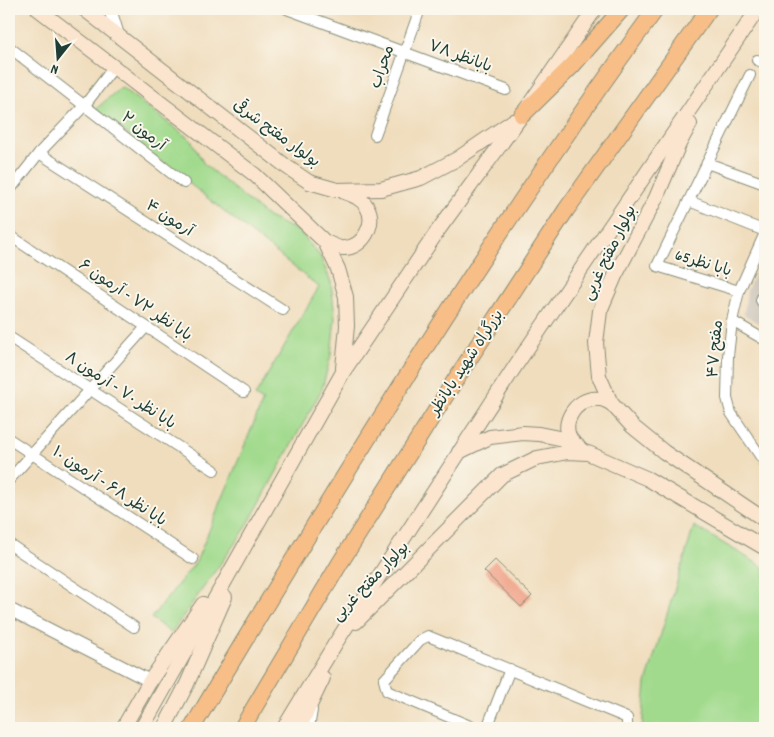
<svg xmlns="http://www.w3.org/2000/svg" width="774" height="737" font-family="Dekko,'Playpen Sans Arabic',sans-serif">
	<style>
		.industrial { fill: #cbc3b8 }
		.green { fill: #a1da8d; stroke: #608c60 }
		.building { fill: #ef9d82 }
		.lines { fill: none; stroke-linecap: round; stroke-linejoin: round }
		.minor-casing { stroke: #888d78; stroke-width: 12 }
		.tertiary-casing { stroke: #888d78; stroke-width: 14 }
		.secondary-casing { stroke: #888d78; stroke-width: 16 }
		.trunk-casing { stroke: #888d78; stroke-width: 18 }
		.minor { stroke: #fff; stroke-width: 10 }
		.tertiary { stroke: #fff; stroke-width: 12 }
		.secondary { stroke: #fce5cf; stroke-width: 14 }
		.trunk { stroke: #f7be87; stroke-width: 16 }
		.labels { text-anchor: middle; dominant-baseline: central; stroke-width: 4; stroke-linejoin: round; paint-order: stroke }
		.street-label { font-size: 16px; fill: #1f3d34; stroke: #fbf7ec }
	</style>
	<rect width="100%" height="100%" fill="#fbf7ec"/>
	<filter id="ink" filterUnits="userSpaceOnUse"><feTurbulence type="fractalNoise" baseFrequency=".02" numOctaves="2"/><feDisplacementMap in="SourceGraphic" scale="10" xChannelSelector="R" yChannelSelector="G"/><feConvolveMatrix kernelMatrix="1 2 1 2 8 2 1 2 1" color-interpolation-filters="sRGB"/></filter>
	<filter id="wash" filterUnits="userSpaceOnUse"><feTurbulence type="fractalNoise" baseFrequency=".0096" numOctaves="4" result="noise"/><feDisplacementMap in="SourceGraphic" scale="20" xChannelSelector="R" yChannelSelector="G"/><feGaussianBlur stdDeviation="1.12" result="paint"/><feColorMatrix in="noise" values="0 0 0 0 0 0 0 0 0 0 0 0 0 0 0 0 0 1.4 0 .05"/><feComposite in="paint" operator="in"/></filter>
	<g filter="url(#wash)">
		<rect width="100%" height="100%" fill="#f0ddbd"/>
		<path class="industrial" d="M765,252v75l-21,-12 3,-24z"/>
		<g class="green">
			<path d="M121,87l70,53 13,24 64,53 32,15 20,24 11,26 4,36 -4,37 -9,34 -76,139 -75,105 -20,-15 45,-56 67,-161 -8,-5 64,-109 -223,-178z"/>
			<path d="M694,526l71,42v160h-123l4,-45z"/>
		</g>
		<g id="blocks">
			<path class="building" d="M495,560l37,36 -11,11 -37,-36z"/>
		</g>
	</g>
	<g filter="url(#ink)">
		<use href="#blocks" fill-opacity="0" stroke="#888d78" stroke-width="1"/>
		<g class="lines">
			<defs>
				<g id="minor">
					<path d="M287,9l219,81"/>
					<path d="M9,47l175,136"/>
					<path d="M757,60l8,3"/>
					<path d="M375,135l45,-126"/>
					<path d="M39,153l244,157"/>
					<path d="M707,163l58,21"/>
					<path d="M9,191l30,-38 45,-47 30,-39"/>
					<path d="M689,201l76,30"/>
					<path d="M765,233l-26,58 -7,30 -4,35 -1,42 4,15 34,50"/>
					<path d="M9,235l235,157"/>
					<path d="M765,290l-4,10 4,7"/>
					<path d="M739,291l-82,-25 93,-191"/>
					<path d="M732,321l33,19"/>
					<path d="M9,337l205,133"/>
					<path d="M9,439l184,120"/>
					<path d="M9,480l137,-153"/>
					<path d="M9,544l125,83"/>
					<path d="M309,728l3,-18"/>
					<path d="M475,728l-88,-37 -3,-11 36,-40 8,-4 199,82v10"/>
					<path d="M487,728l23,-59"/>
				</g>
				<g id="tertiary">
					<path d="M110,9l8,26"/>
					<path d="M9,609l141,72"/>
				</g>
				<g id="secondary">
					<path d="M38,9l217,166 70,67 13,27 8,28 1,29 -4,42"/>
					<path d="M84,9l203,158 22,15 28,8 44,-1 40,-11 36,-19 56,-38"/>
					<path d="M690,124l-11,20 -23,54 -41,78 -15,35 -4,32 3,33 12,27 21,23 32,26 101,68"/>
					<path d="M325,242c6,2 14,7 19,6 19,0 33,-25 23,-41 -5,-9 -15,-12 -23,-15"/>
					<path d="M578,446c-24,-15 -4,-51 22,-47 4,0 8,3 11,4"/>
					<path d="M459,452l31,-15 33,-4 16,1 20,4 24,13"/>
					<path d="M356,622l146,-147 35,-17 31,-6 20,1 60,26 117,69"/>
					<path d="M123,728l27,-47 53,-77"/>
					<path d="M142,728l201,-356 96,-143 83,-114 73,-106"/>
					<path d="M164,728l23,-44 38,-87"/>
					<path d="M284,728l51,-84 181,-279 242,-356"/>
					<path d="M299,728l24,-50"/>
				</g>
				<g id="trunk">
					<path d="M522,115l50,-49 50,-57"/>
					<path d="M192,728c146,-245 295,-489 464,-719"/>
					<path d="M242,728l98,-165 114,-181 112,-172 143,-201"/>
				</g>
			</defs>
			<use href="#minor" class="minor-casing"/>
			<use href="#tertiary" class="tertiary-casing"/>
			<use href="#secondary" class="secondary-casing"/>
			<use href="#trunk" class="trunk-casing"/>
			<use href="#minor" class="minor"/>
			<use href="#tertiary" class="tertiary"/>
			<use href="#secondary" class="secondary"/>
			<use href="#trunk" class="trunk"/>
		</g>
	</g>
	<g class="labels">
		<g class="street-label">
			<text transform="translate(460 57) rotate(20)">بابانظر ۷۸</text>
			<text transform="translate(383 67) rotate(-71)">محراب</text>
			<text transform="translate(143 132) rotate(38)">آرمون ۲</text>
			<text transform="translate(276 134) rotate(36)">بولوار مفتح شرقی</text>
			<text transform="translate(169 219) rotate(33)">آرمون ۴</text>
			<text transform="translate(610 253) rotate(-64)">بولوار مفتح غربی</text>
			<text transform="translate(703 264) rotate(17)">بابا نظر65</text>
			<text transform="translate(135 301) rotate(34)">بابا نظر ۷۲ - آرمون ۶</text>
			<text transform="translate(716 349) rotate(-85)">مفتح ۴۷</text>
			<text transform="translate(467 363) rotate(-57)">بزرگراه شهید بابانظر</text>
			<text transform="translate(120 391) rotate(33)">بابا نظر ۷۰ - آرمون ۸</text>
			<text transform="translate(109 487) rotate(33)">بابا نظر ۶۸ - آرمون ۱۰</text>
			<text transform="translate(371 582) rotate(-46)">بولوار مفتح غربی</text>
		</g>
	</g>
	<rect width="774" height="737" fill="none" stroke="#fbf7ec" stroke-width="30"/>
	<g transform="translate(58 58) rotate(197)" stroke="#fbf7ec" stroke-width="4" paint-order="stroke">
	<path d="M0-4L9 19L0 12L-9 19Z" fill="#1f3d34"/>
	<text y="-8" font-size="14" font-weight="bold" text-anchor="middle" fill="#1f3d34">N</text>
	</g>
</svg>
